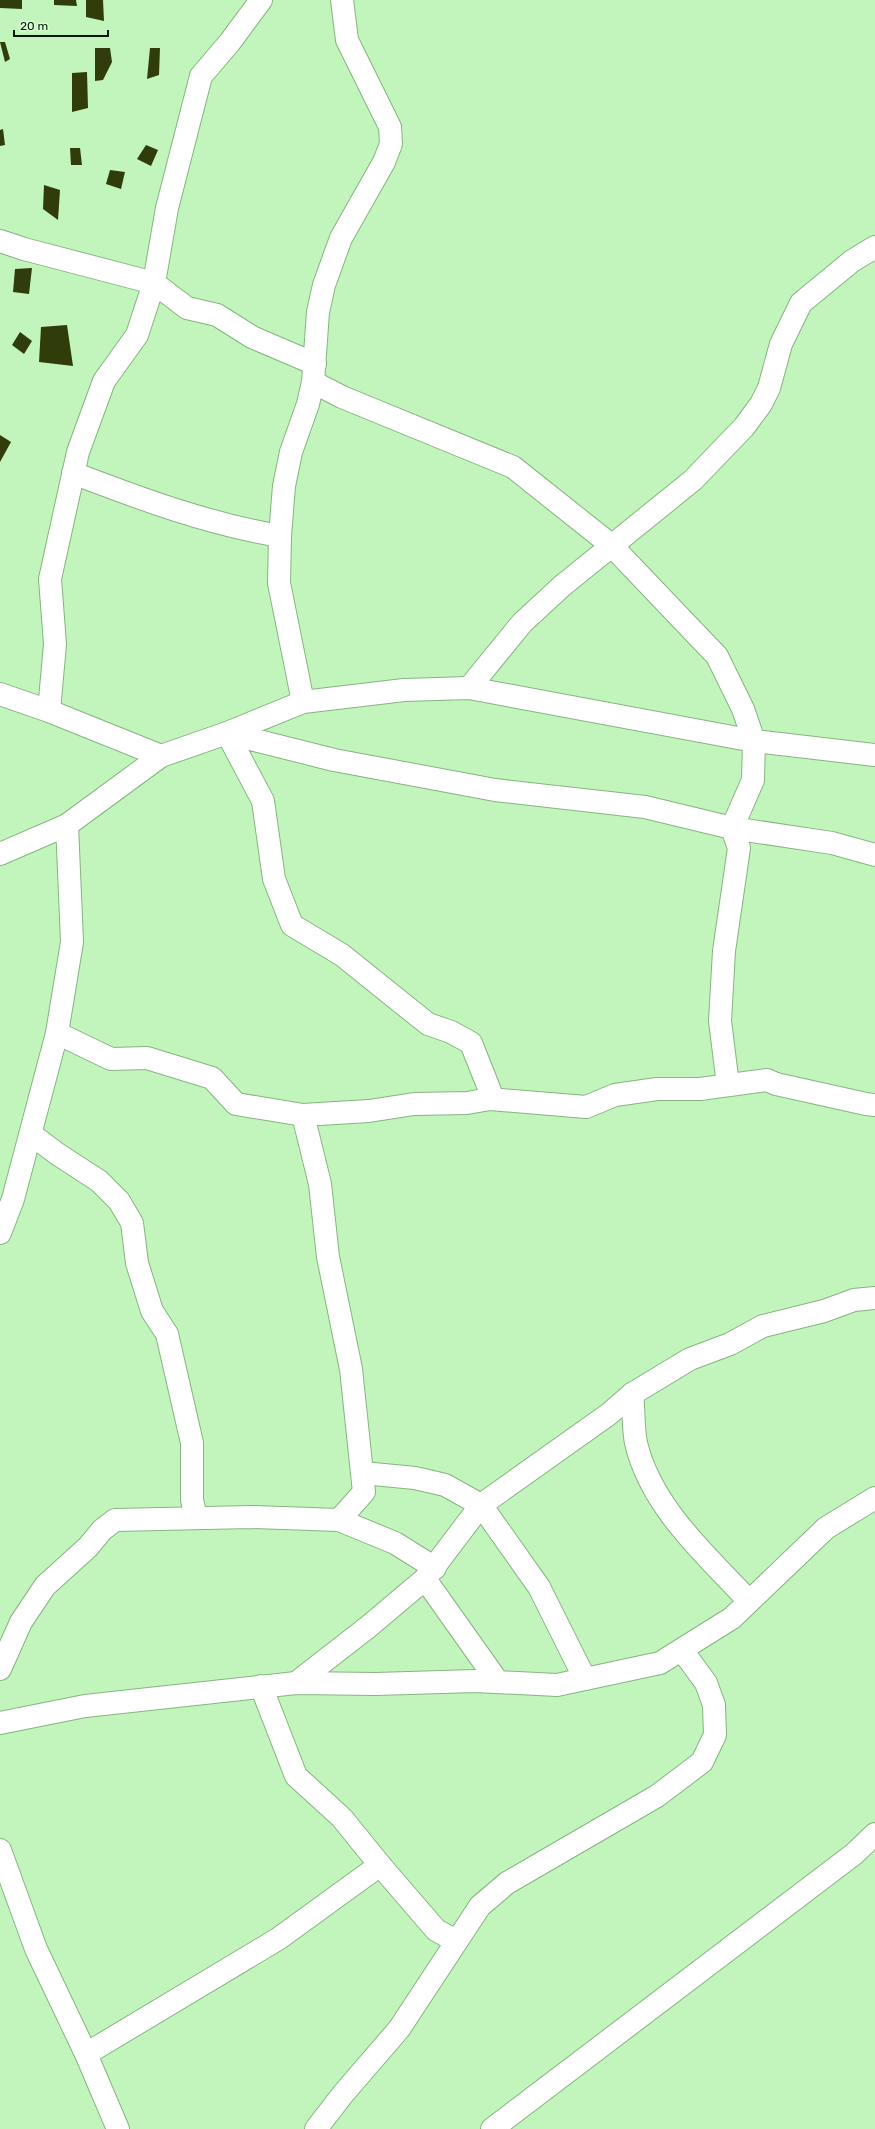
<svg xmlns="http://www.w3.org/2000/svg" width="875" height="2129" font-family="Rubik,sans-serif">
	<style>
		.building { fill: #303c09 }
		.lines { fill: none; stroke-linecap: round; stroke-linejoin: round }
		.minor-casing { stroke: #86b580; stroke-width: 24 }
		.minor { stroke: #fff; stroke-width: 22 }
	</style>
	<rect width="100%" height="100%" fill="#c2f5bc"/>
	<g class="building">
		<path d="M0,0h22v9l-22,-1z"/>
		<path d="M54,0h22l1,6 -23,-1z"/>
		<path d="M86,0h17l1,21 -18,-4z"/>
		<path d="M0,42h5l5,17 -5,3z"/>
		<path d="M95,48h15l2,14 -9,18 -8,1z"/>
		<path d="M150,48h10l-1,27 -12,4z"/>
		<path d="M87,72l1,36 -16,4v-39z"/>
		<path d="M3,129l2,16 -5,1v-16z"/>
		<path d="M146,145l12,5 -7,16 -14,-7z"/>
		<path d="M70,148h10l2,17h-11z"/>
		<path d="M110,170l15,2 -4,17 -15,-5z"/>
		<path d="M44,185l16,5 -2,30 -15,-11z"/>
		<path d="M32,268l-3,26 -16,-2 2,-23z"/>
		<path d="M67,325l6,41 -34,-4 2,-35z"/>
		<path d="M20,332l12,9 -8,13 -12,-9z"/>
		<path d="M0,435l11,7 -11,20z"/>
	</g>
	<g class="lines">
		<defs>
			<g id="minor">
				<path d="M0,241l24,8 130,34 33,25 30,7 35,22 63,27"/>
				<path d="M313,382l29,15 171,70 98,78 83,87 23,24 26,53 11,32 -1,39 -21,48 7,20 -15,103 -4,70 8,64"/>
				<path d="M73,473c68,26 135,51 207,63"/>
				<path d="M469,688l53,-65 40,-37 131,-106 51,-53 17,-23 8,-16 12,-44 20,-41 51,-42 23,-14"/>
				<path d="M0,694l49,17 112,45"/>
				<path d="M303,702l-24,-119 1,-47 4,-50 7,-34 17,-48 5,-22 5,-70 6,-27 17,-47 43,-76 7,-18 -1,-17 -43,-87 -5,-40"/>
				<path d="M49,711l6,-67 -5,-65 28,-127 26,-71 33,-46 17,-52 13,-75 34,-132 29,-34 31,-42"/>
				<path d="M0,854l67,-29 94,-69 66,-23 76,-31 101,-12 65,-2 285,53 121,14"/>
				<path d="M57,1033l54,26 36,-1 65,20 24,26 67,11 66,-4 45,-7 53,-1 23,-4 96,8 29,-12 42,-6h43l67,-9 9,4 90,20 9,1"/>
				<path d="M490,1099v-8l-19,-48 -20,-11 -23,-8 -86,-69 -50,-30 -18,-46 -11,-78 -36,-68 107,27 161,30 150,17 87,21 100,15 43,12"/>
				<path d="M303,1115l17,69 8,73 23,112 13,123 -25,28"/>
				<path d="M31,1134l25,19 43,28 20,20 13,22 5,40 15,48 15,23 25,109v57l4,17"/>
				<path d="M0,1233l13,-34 44,-166 15,-91 -5,-117"/>
				<path d="M632,1394c2,16 1,34 4,49 15,64 70,112 113,158"/>
				<path d="M363,1473l52,5 30,7 36,20 58,82 46,92"/>
				<path d="M425,1579l73,103"/>
				<path d="M0,1669l21,-47 24,-36 43,-39 14,-17 13,-10 136,-3 88,3 56,23 40,25"/>
				<path d="M296,1683l72,-56 57,-48 56,-74 128,-91 23,-20 58,-35 40,-15 33,-18 61,-15 30,-11 21,-2"/>
				<path d="M0,1723l85,-17 211,-23 80,1 99,-3 82,4 103,-22 72,-45 94,-90 49,-30"/>
				<path d="M0,1850l36,99 50,105 32,75"/>
				<path d="M380,1865l56,65 20,11"/>
				<path d="M86,2054l192,-115 102,-74 -38,-47 -46,-42 -35,-90"/>
				<path d="M316,2129l27,-35 56,-65 81,-123 27,-23 150,-87 45,-34 13,-27 -1,-30 -8,-22 -24,-33"/>
				<path d="M492,2129l362,-275 21,-20"/>
			</g>
		</defs>
		<use href="#minor" class="minor-casing"/>
		<use href="#minor" class="minor"/>
	</g>
	<path d="M14 30v6h94v-6" fill="none" stroke="#051704" stroke-width="2"/>
	<text x="20" y="30" font-size="12" fill="#051704" stroke="#d7ffd1" stroke-width="3" paint-order="stroke">20 m</text>
</svg>
